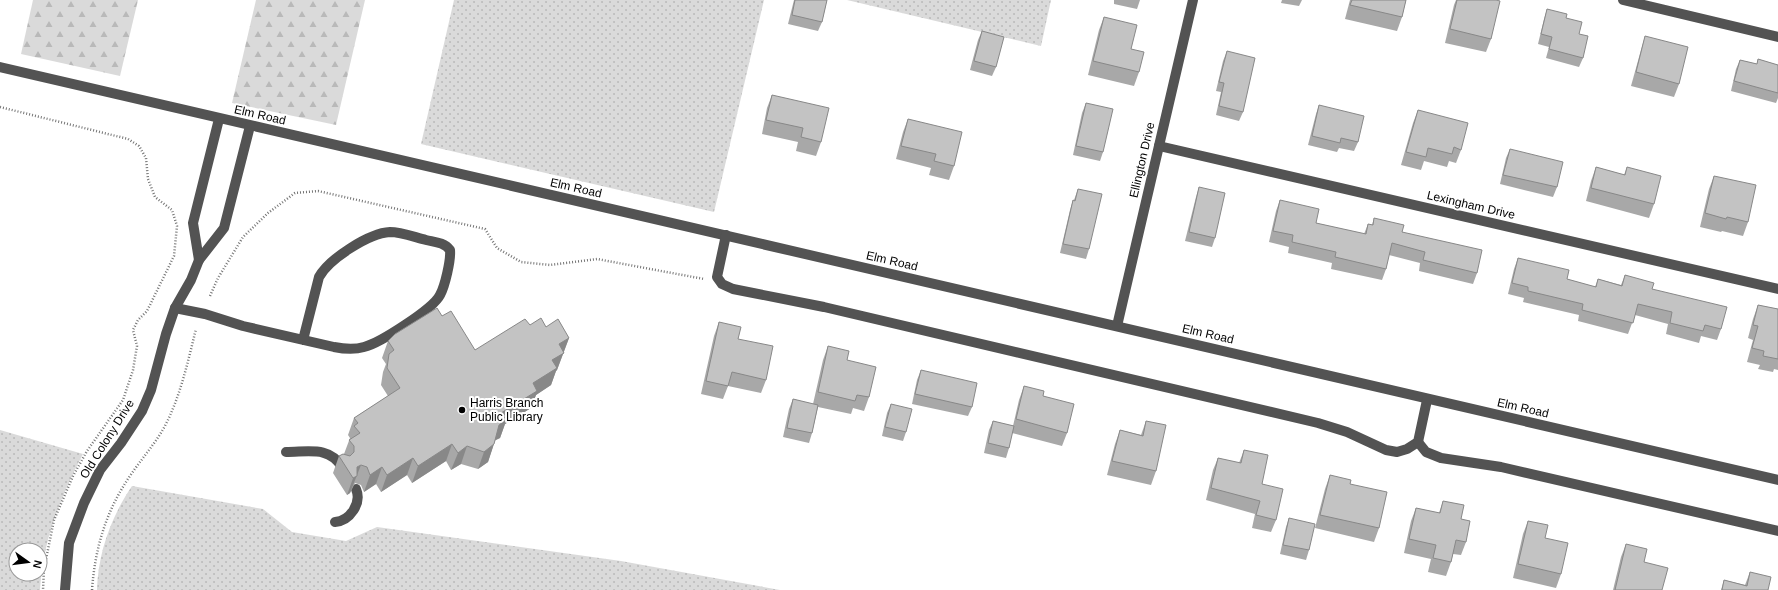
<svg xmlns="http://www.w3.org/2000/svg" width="1778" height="590" font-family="Helvetica,sans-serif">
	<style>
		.grass { fill: url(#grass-dots); fill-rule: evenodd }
		.forest { fill: url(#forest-firs) }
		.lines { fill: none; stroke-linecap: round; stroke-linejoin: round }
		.path { stroke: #757575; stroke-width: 2.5; stroke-dasharray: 1 2; stroke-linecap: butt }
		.minor { stroke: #535353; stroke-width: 10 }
		.wall { fill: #a8a8a8 }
		.shaded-wall { fill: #888 }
		.building { fill: #c3c3c3; stroke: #888 }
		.poi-dot { fill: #000; stroke: #fff; stroke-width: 1.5 }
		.labels { text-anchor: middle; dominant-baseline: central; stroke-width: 4; stroke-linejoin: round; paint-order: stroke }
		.street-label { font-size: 12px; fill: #000; stroke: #fff }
		.poi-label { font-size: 12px; fill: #000; stroke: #fff; text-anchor: start }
	</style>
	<defs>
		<pattern id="grass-dots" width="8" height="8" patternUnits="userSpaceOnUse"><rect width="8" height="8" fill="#dadada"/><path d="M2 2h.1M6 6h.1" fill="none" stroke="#b9b9b9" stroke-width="1.8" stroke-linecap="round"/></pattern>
		<pattern id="forest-firs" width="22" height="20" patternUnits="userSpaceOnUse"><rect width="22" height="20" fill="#dadada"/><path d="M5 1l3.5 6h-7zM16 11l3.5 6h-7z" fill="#b9b9b9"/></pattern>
	</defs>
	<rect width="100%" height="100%" fill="#fff"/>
	<g class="grass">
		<path d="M454,0h310l-50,212 -293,-68z"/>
		<path d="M847,0h204l-10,46z"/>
		<path d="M0,430l83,24c-23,44 -40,86 -43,136h-40zM16,550h24v24h-24z"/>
		<path d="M132,486l131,23 29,23 54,9 31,-14 244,34 159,29h-683c1,-37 14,-73 35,-104z"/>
	</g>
	<g class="forest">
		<path d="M33,0h105l-18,76 -99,-22z"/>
		<path d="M256,0h109l-29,125 -104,-22z"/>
	</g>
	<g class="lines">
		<g class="path">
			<path d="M0,107l128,32 11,7 7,12 2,21 7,18 17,13 5,16 -3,30 -27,55 -9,9 -5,10 4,16 -4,24 -10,30 -36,51 -14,25 -19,44 -10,49 -1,21"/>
			<path d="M210,296l8,-18 25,-41 25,-24 27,-20 23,-2 167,38 12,19 24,14 29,3 47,-6 107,20"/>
			<path d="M92,590c3,-42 14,-79 38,-114 12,-18 26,-33 36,-52 15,-30 22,-63 30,-95"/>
		</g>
		<g class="minor">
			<path d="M1623,0l155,37"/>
			<path d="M0,67l1778,413"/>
			<path d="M1159,146l619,143"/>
			<path d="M726,235l-9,42 5,7 11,5 91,18 494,116 29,9 39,18 11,2 10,-3 11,-7 9,-42"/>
			<path d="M199,260l-6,-37 26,-104"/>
			<path d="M175,308l30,6 38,12 91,21c10,2 20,3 30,0 16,-4 69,-38 76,-52 5,-9 11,-35 10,-45 -6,-8 -16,-8 -24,-10 -12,-3 -25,-8 -36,-8 -21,1 -61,27 -71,45l-16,63"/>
			<path d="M1117,326l76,-326"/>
			<path d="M1418,442l8,10 15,6 60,9 277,64"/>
			<path d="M286,452c23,0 43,-6 56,15"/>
			<path d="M335,522c15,-1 27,-19 21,-33"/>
			<path d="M65,590l4,-47 15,-40 16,-33 21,-27 21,-32 9,-21 15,-56 9,-26 16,-28 8,-20 25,-32 26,-102"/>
		</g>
	</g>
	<g class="wall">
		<path d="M794,0h33l-5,22 -4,9 -30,-7z"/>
		<path d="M1114,0h26l-3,9 -23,-5z"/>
		<path d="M1282,0h20l-3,6 -18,-3z"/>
		<path d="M1350,0h56l-4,17 -5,14 -52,-12z"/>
		<path d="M1456,0h40l-5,39 -5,13 -41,-9 9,-38z"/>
		<path d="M1547,9l19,9 13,16 4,24 -4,9 -33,-9 3,-11 -11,-3 6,-25z"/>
		<path d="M1104,17l27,32 8,23 -5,14 -46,-11 11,-45z"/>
		<path d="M982,31l14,36 -4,9 -22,-6 8,-30z"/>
		<path d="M1645,36l34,48 -5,13 -43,-11 10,-36z"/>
		<path d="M1227,51l16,61 -4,9 -23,-6 5,-23 -5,-1 7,-30z"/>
		<path d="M1758,59l20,6v33l-2,5 -45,-12 5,-22 4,-9 17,4z"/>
		<path d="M772,95l49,47 -5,14 -20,-5 2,-9 -36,-8 5,-26z"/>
		<path d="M1086,103l17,49 -3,9 -27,-6 9,-42z"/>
		<path d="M1319,105l39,37 -4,9 -15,-3 -2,4 -29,-7 8,-31z"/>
		<path d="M1418,110l43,40 -5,13 -7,-2 -2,6 -23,-6 -3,9 -20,-5 12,-42z"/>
		<path d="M908,119l46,47 -5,14 -20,-5 2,-7 -35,-9 7,-27z"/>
		<path d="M1510,149l47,38 -4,10 -53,-13 6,-26z"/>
		<path d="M1596,167l28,8 3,-8 27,37 -5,14 -63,-17 5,-20z"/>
		<path d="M1714,176l34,46 -5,14 -21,-5 -1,1 -21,-5 9,-38z"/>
		<path d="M1199,187l16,51 -3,9 -27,-6 11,-44z"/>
		<path d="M1078,189l11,60 -3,10 -26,-6 10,-43 3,-10h1z"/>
		<path d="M1280,200l36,23 48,11 4,-10 4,1 2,-7 28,14 75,41 -4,11 -54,-13 1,-8 -31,-8 -3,14 -4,11 -51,-11 1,-6 -44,-10 1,-6 -20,-5 7,-31z"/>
		<path d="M1518,258l49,21 28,8 3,-8 23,6 4,-10 27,14 69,40 -4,11 -16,-4 -2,7 -33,-9 2,-10 -33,-9 -7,19 -50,-13 1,-6 -56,-13 1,-4 -16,-4 6,-25z"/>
		<path d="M1758,305l20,4v61l-4,-1 -1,3 -15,-3 2,-4 -13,-3 6,-22 -5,-2 5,-19z"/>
		<path d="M442,316l33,34 55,-25 16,2 23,11 -12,32 -1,1 -5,14 -15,10 -5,13 -26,16 -5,14 -5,2 -7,22 -10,7 -17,-5 -10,6 -5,-9 -34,22 -5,-8 -26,17 -5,-8 -12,8 -3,-7 -6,-2 -5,10 -3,2 -14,-22 6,-17 5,-2 6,-16 -2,-3 6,-17 34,-22 -7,-11 2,-13 3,-8 -4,-6 6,-17z"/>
		<path d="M719,322l19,17 28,41 -5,13 -33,-7 -5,13 -22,-5 13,-58z"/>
		<path d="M828,346l19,14 22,37 -5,14 -11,-3 -2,6 -33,-7 -6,26 -3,10 -26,-6 6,-28 4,-10 20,5 10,-44z"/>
		<path d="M921,370l51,37 -4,9 -56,-12 5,-24z"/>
		<path d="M1024,386l19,10 24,37 -5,13 -50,-13 -3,15 -3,10 -22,-5 5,-23 4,-9 20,5 6,-26z"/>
		<path d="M891,404l15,28 -3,9 -21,-5 5,-23z"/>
		<path d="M1146,421l10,50 -5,14 -44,-10 8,-31 5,-14 21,5z"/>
		<path d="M1244,450l18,34 14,36 -5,12 -19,-4 3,-14 -49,-14 7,-30 5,-12 21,5z"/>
		<path d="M1330,475l20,9 29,44 -5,14 -59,-14 10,-39z"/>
		<path d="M1443,501l18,18 5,23 -5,13 -8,-1 -2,8 -5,14 -18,-4 3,-13 -27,-6 7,-32 5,-13 23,5z"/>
		<path d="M1289,518l20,32 -3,10 -26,-6 6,-27z"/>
		<path d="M1528,521l17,17 16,36 -5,14 -43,-10 10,-44z"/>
		<path d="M1626,544l18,18 18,28h-49l8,-33z"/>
		<path d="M1750,572l18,18h-47l3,-10 21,5z"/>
	</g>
	<g class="shaded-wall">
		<path d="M569,338l-12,32 -1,1 -5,14 -15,10 -5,13 -26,16 -5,14 -8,4 9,-29 32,-30 26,-39z"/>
		<path d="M452,444l-6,17 -34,22 6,-17z"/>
		<path d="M494,444l-6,18 -10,7 6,-17z"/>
		<path d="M467,446l-6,18 -10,6 7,-17z"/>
		<path d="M413,458l-6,17 -26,17 6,-17z"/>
		<path d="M361,465l-11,28 -3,2 10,-28z"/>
		<path d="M382,467l-6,17 -12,8 6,-17z"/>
	</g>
	<g class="building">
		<path d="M795,0h32l-5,22 -30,-7z"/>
		<path d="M1352,0h54l-4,17 -52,-12z"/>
		<path d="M1457,0h39l4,1 -9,38 -41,-10z"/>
		<path d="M1547,9l20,5 -1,4 16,4 -3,12 9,2 -5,22 -34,-9 3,-12 -11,-3z"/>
		<path d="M1104,17l33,8 -6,24 13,3 -5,20 -46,-11z"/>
		<path d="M982,31l22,6 -8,30 -22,-6z"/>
		<path d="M1645,36l43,11 -9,37 -43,-12z"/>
		<path d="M1227,51l28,7 -12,54 -24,-6 5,-23 -5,-1z"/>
		<path d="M1758,59l20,6v28l-44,-12 6,-21 17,4z"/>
		<path d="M772,95l57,13 -8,34 -20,-5 2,-9 -37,-8z"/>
		<path d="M1086,103l27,6 -10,43 -27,-6z"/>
		<path d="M1319,105l45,11 -6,26 -17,-4 -1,5 -28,-7z"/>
		<path d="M1418,110l50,13 -7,27 -7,-3 -2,7 -24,-6 -2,9 -20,-5z"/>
		<path d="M908,119l54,13 -8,34 -20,-5 2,-7 -35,-8z"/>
		<path d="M1510,149l53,13 -6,25 -54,-12z"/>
		<path d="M1596,167l29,8 2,-8 34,9 -7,28 -63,-16z"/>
		<path d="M1714,176l42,9 -8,37 -21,-5 -1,2 -21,-6z"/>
		<path d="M1199,187l26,6 -10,45 -26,-6z"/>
		<path d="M1078,189l24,5 -13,55 -26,-5 10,-44 2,1z"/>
		<path d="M1280,200l39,9 -3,14 50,11 2,-10 5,1 1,-7 30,7 -2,7 80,18 -5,23 -54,-13 2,-8 -33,-9 -6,26 -51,-12 1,-5 -44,-10 1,-7 -20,-4z"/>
		<path d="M1518,258l51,12 -2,9 29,8 2,-8 24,7 3,-11 29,8 -2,6 75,18 -6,22 -16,-4 -2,6 -33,-8 2,-11 -34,-8 -5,19 -51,-13 1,-6 -55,-13v-4l-16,-4z"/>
		<path d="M1758,305l20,4v50l-15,-3 1,-5 -12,-3 6,-22 -5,-1z"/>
		<path d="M437,308l5,8 9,-5 24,39 50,-31 5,6 11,-7 5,9 12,-8 11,19 -10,6 5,9 -12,7 5,8 -24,15 4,8 -36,22 5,7 -7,5 -5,19 -10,8 -17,-6 -9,7 -6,-9 -34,22 -5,-8 -26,17 -5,-8 -12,8 -3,-8 -6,-2 -4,2v9l-4,2 -14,-22 4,-2 7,2 4,-4v-6l-5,-6 11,-7 -6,-7 4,-3 -4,-5 46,-30 -13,-20 2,-14 5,-4 -6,-9 7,-7z"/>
		<path d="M719,322l22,5 -3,12 35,7 -7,34 -34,-8 -4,14 -22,-5z"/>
		<path d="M828,346l21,5 -2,9 29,7 -7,30 -12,-2 -2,6 -37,-9z"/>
		<path d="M921,370l56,13 -5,24 -57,-13z"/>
		<path d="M1024,386l20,5 -1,5 31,8 -7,29 -51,-14z"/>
		<path d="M793,399l25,6 -6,28 -25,-5z"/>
		<path d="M891,404l21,5 -6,23 -21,-5z"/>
		<path d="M993,421l21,5 -5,22 -21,-5z"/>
		<path d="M1146,421l20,4 -10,46 -44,-10 8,-31 23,6z"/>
		<path d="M1244,450l24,5 -6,29 21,5 -7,31 -20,-5 4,-14 -49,-13 7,-30 23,5z"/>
		<path d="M1330,475l21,5 -1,4 37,8 -8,36 -59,-13z"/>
		<path d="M1443,501l21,4 -3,14 9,2 -4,21 -10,-2 -5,22 -18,-4 3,-13 -27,-6 7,-31 24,5z"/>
		<path d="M1289,518l26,6 -6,26 -26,-5z"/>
		<path d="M1528,521l20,4 -3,13 23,5 -7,31 -43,-10z"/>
		<path d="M1626,544l21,5 -3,13 24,6 -6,22h-47z"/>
		<path d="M1750,572l21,5 -3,13h-46l2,-10 23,6z"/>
	</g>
	<circle class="poi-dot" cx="462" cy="410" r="4"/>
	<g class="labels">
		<g class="street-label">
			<text transform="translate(260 115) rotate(13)">Elm Road</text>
			<text transform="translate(1142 160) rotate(-77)">Ellington Drive</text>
			<text transform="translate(576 188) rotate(13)">Elm Road</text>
			<text transform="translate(1471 205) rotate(13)">Lexingham Drive</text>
			<text transform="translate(892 261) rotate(13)">Elm Road</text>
			<text transform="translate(1208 334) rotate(13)">Elm Road</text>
			<text transform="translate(1523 408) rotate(13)">Elm Road</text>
			<text transform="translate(107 439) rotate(-58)">Old Colony Drive</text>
		</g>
		<g class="poi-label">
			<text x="470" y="403">Harris Branch<tspan x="470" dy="14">Public Library</tspan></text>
		</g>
	</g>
	<g transform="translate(28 562) rotate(104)"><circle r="19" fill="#ffffff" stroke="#999999"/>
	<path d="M0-3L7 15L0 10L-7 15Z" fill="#000000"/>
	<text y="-6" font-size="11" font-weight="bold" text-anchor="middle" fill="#000000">N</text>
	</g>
</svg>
